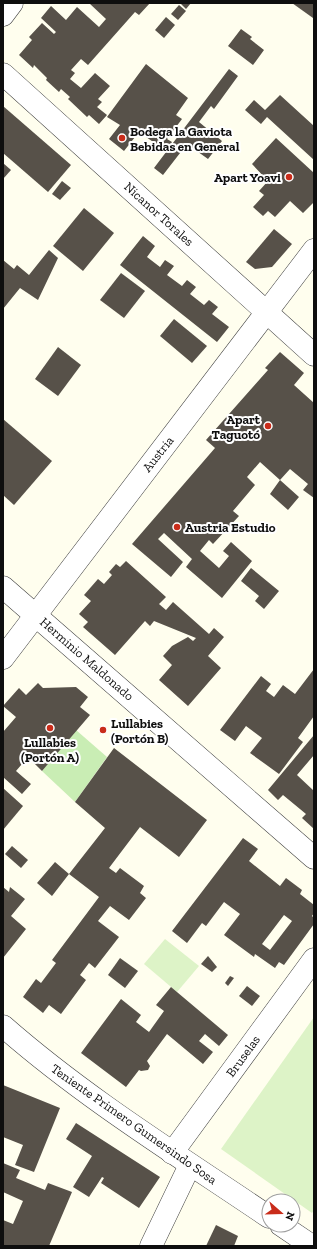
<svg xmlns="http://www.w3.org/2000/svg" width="317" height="1249" font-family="'Zilla Slab',serif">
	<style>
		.green { fill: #c9edb4 }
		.pitch { fill: #ddf3c7 }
		.building { fill: #575149; fill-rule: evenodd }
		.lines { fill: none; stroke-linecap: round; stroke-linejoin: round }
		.minor-casing { stroke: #414141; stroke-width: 23 }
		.minor { stroke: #fff; stroke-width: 22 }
		.poi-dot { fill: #c92c1a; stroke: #fff; stroke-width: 1.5 }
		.labels { text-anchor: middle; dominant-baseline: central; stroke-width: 4; stroke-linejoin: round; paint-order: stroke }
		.poi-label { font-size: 13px; font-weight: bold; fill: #0e0e0e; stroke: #fff; text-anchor: start }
		.street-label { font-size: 13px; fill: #0e0e0e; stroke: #fff }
	</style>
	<rect width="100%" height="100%" fill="#fffeee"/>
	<path class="green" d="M76,730l31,27 -32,45 -33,-31z"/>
	<g class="pitch">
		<path d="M165,939l34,27 -22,26 -33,-28z"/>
		<path d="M314,1017v193l-2,3 -91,-64z"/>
	</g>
	<g class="building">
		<path d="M89,3h61l-11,12 -4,-3 -47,53 -7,-6 -10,11 4,3 -5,6 11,9 14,-15 15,13 -12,13 4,3 -5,5 10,8 -8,9 -10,-9 -2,2 -19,-18 2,-2 -9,-8 -2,3 -13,-12 1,-2 -13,-13 -1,3 -14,-13 13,-15 -3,-3 13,-14 12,11 2,-2 -15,-14 10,-12 15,14 11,-13 22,20 7,-8z"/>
		<path d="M180,3h11l-5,6z"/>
		<path d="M292,3h22v14l-1,1z"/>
		<path d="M179,5l7,6 -8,9 -7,-6z"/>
		<path d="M166,17l9,8 -11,13 -9,-8z"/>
		<path d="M241,29l11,8 -2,2 14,11 -11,15 -25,-19z"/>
		<path d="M146,64l42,34 -12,17 6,4 -15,20 5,3 -6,9 -27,-19 -15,19 -15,-12 11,-14 -13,-8z"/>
		<path d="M229,69l9,7 -24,33 -3,-3 -12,16 23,19 -14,18 -21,-15 -24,31 -9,-7z"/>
		<path d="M280,95l34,31v34l-47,-43 -6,7 -16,-14 9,-10 11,10z"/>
		<path d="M3,106l68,59 -23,27 -45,-39z"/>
		<path d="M276,138l38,35v29l-11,11 -13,-12 -15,16 -7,-6 -5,5 -10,-9 11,-12 -5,-4 9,-10 -16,-17z"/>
		<path d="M3,163l8,7 -8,9z"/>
		<path d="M62,181l9,7 -11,12 -8,-6z"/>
		<path d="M84,208l30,25 -31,38 -30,-25z"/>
		<path d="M274,229l18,15 -20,23 -17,2 -9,-7z"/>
		<path d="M143,236l12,10 -8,11 13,10 5,-7 9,6 -7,9 15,11 5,-6 9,7 -6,7 14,11 5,-5 9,7 -6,7 17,13 -12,15 -97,-77z"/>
		<path d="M49,250l9,8 -20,42 -18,-12 -17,21v-49l11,9 3,-4 12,10z"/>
		<path d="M121,273l24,18 -21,27 -24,-18z"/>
		<path d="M174,319l33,27 -15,17 -32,-27z"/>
		<path d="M58,347l23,18 -23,31 -23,-17z"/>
		<path d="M280,352l24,21 -10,12 20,18v95l-11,-8 5,-6 -18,-15 -10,11 19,17 -11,13 -18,-16 10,-14 -20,-18 -13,15 8,8 -22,26 6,5 -26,28 -4,-4 -9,11 19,17 10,-12 -6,-5 8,-9 21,19 -30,37 -36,-31 6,-8 -28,-26 -6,6 25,23 -12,15 -39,-33 83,-96 -9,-8 62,-70 -3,-2z"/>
		<path d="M3,419l49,42 -38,44 -11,-10z"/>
		<path d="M126,561l40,36 -7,7 7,6 7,-8 36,32 5,-6 10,9 -16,19 13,12 -33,38 -29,-26 13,-15 -9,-9 9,-10 16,-9 5,4 3,-3 -42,-17 -4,5 -5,-5 -30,34 -32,-28 5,-5 -9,-8 12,-13 -7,-6 14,-16 6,5 8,-9 -3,-3 7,-8 4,3z"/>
		<path d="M251,568l28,23 -15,18 -9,-8 4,-5 -18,-15z"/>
		<path d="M314,669v47l-16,22 5,4 -24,32 -29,-21 12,-15 -16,-12 -11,15 -15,-11 41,-54 10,8 -5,7 8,6 9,-12 12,9z"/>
		<path d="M38,683l5,5 33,-1 12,10 -8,10 10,8 -48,56 -14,-14 -12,14 15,13 -9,10 -19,-17v-45l13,-15 -13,-11 16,-18 7,7z"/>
		<path d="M314,735v20l-17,20 17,16v38l-12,-11 4,-4 -23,-19 -5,5 -10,-10z"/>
		<path d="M114,748l93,72 -28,37 -39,-30 -31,41 7,5 4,-5 24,18 -4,7 6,5 -17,22 -19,-14 -12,15 21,16 -24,31 -6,-5 -9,12 6,5 -25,34 -12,-9 -6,8 -20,-16 13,-18 5,4 15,-20 -4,-3 47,-63 -30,-23 -17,22 -15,-13 18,-21 14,12 36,-46 -30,-26z"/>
		<path d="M3,788l20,18 -20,24z"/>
		<path d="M243,838l15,11 -9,12 31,25 6,-8 16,12 -2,4 14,11v8l-2,3 2,2v6l-30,41 -5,-3 -4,6 -20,-14 -1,3 -30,-22 16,-21 -16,-12 -18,24 -4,-3 -15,20 -15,-12zM284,915l8,6 -22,29 -8,-6z"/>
		<path d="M12,846l16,14 -7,8 -16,-14z"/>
		<path d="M3,887l6,5 1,-5 15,12 -14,17 15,13 -23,29z"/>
		<path d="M208,956l9,11 -5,5 -11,-8z"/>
		<path d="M120,958l18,13 -13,17 -17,-13z"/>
		<path d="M230,976l4,2 -6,8 -3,-3z"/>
		<path d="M247,986l13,10 -8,10 -13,-10z"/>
		<path d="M171,987l57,48 -9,11 -14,-12 -6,7 14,11 -10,12 -36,-30 -20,27 3,5 -2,4 -7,1 -2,-1 -13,17 -45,-34 40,-54 20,16 -5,7 13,10 15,-21 -8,-6z"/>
		<path d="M3,1085l57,23 -26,64 -19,-7 8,-20 -20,-8z"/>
		<path d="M76,1123l84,54 -21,31 -38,-25 3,-5 -2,-1 -13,20 -16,-10 19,-31 -26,-17z"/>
		<path d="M3,1163l17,7 -4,8 29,12 3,-7 24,9 -23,54h-46v-26l10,4 10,-23 -20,-9z"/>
		<path d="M216,1225l22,11 -4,10h-28z"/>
	</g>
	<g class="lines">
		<defs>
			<g id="minor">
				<path d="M3,15l9,-12"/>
				<path d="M3,74l311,281"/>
				<path d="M3,587l311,271"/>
				<path d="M3,658l311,-408"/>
				<path d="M3,1026c82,72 176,130 266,191"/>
				<path d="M172,1153l142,-194"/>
				<path d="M281,1225l31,21"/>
				<path d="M151,1246l39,-81"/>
			</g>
		</defs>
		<use href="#minor" class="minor-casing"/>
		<use href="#minor" class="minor"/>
	</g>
	<g class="poi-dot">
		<circle cx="122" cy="138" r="4"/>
		<circle cx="289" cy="177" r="4"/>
		<circle cx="268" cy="426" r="4"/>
		<circle cx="177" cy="527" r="4"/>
		<circle cx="50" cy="728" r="4"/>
		<circle cx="103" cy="730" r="4"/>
	</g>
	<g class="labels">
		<g class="poi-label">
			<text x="130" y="131">Bodega la Gaviota<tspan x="130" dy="15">Bebidas en General</tspan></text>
			<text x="281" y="177" text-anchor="end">Apart Yoavi</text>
			<text x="260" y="419" text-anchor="end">Apart<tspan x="260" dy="15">Taguotó</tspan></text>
			<text x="185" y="527">Austria Estudio</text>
			<text x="111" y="723">Lullabies<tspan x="111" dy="15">(Portón B)</tspan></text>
			<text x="50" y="742" text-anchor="middle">Lullabies<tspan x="50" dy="15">(Portón A)</tspan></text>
		</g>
		<g class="street-label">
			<text transform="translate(159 214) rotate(42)">Nicanor Torales</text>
			<text transform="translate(158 454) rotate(-52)">Austria</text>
			<text transform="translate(87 659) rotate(41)">Herminio Maldonado</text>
			<text transform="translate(243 1056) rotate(-54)">Bruselas</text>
			<text transform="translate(134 1124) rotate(35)">Teniente Primero Gumersindo Sosa</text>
		</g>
	</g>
	<rect width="317" height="1249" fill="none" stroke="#0e0e0e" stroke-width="8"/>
	<g transform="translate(281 1213) rotate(110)"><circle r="19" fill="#ffffff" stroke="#9f9f9f"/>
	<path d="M0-3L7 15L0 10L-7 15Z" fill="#c92c1a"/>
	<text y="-6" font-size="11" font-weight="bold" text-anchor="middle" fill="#0e0e0e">N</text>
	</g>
</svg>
